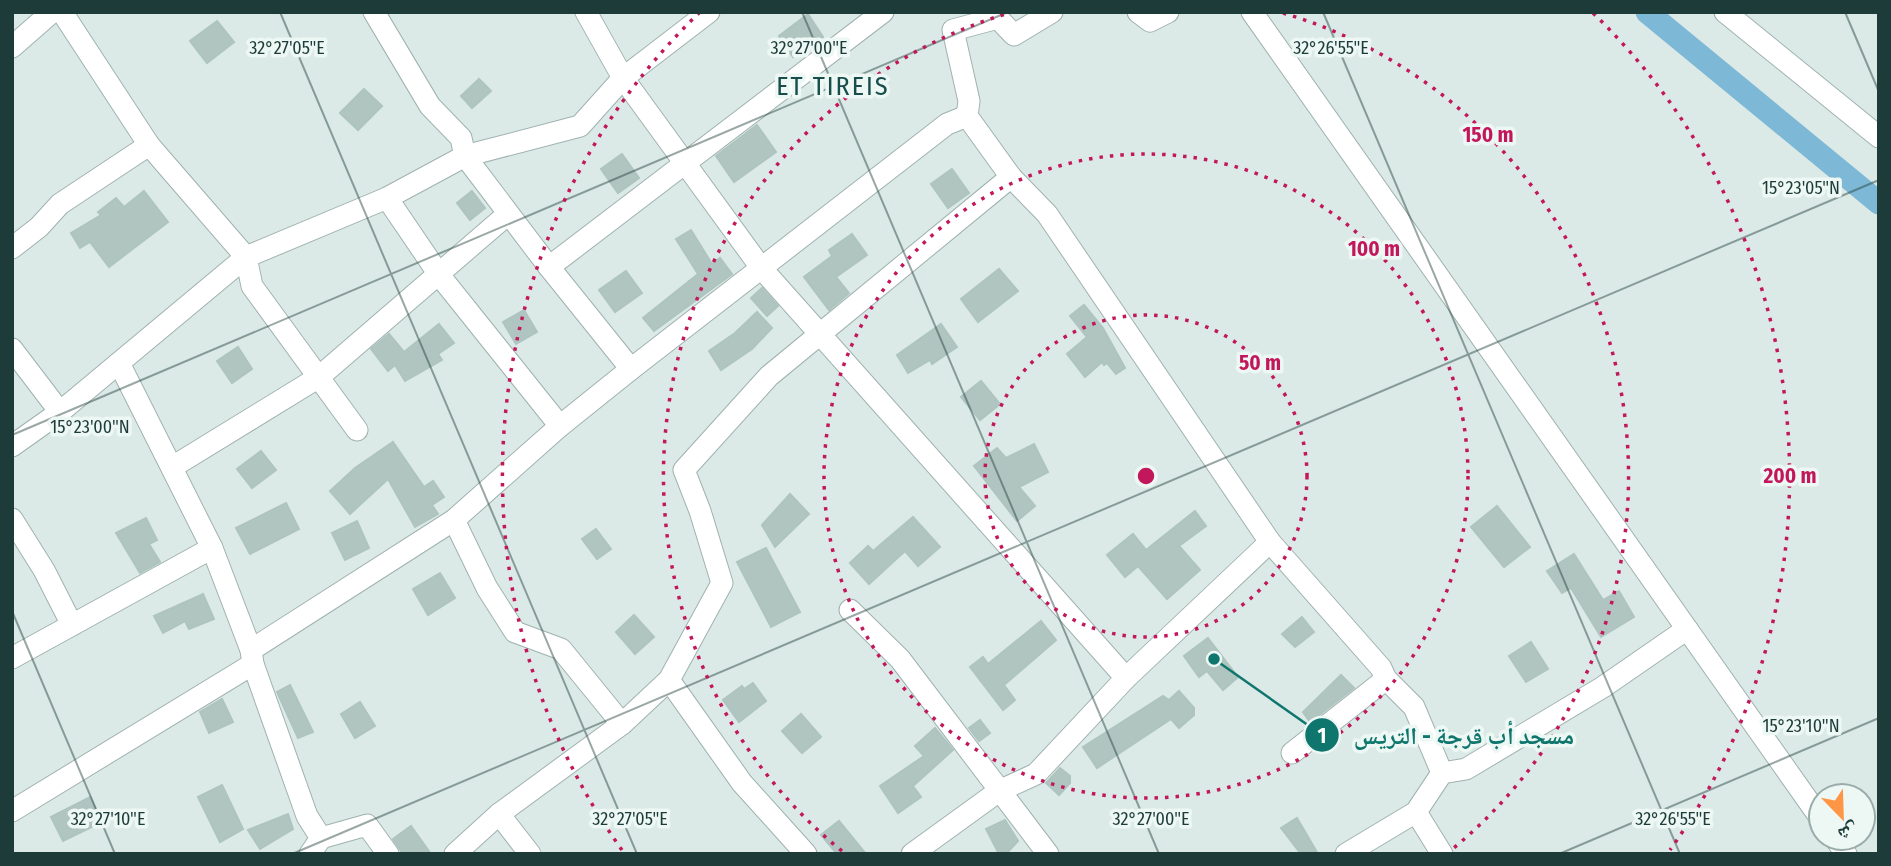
<svg xmlns="http://www.w3.org/2000/svg" width="1891" height="866" font-family="'Fira Sans Condensed','Noto Naskh Arabic',sans-serif">
	<style>
		.lines { fill: none; stroke-linecap: round; stroke-linejoin: round }
		.canal { stroke: #7db8d6; stroke-width: 23 }
		.building { fill: #b1c5c0; stroke: #aec4bf; stroke-width: 2 }
		.minor-casing { stroke: #9fb2af; stroke-width: 23 }
		.tertiary-casing { stroke: #9fb2af; stroke-width: 23 }
		.minor { stroke: #fff; stroke-width: 21 }
		.tertiary { stroke: #fff; stroke-width: 21 }
		.ticks { fill: none; stroke: #1d3b38; stroke-width: 2; stroke-opacity: 0.45 }
		.ring { fill: none; stroke: #c2185b; stroke-width: 3.5; stroke-dasharray: 3.5 7 }
		.labels { text-anchor: middle; dominant-baseline: central; stroke-width: 7; stroke-linejoin: round; paint-order: stroke }
		.quarter-label { font-size: 26px; letter-spacing: 2px; fill: #174e4b; stroke: #edf7f4 }
		.ticks-label { font-size: 18px; text-anchor: middle; fill: #1d3b38; stroke: #edf7f4; stroke-width: 7; stroke-linejoin: round; paint-order: stroke }
		.centre { fill: #c2185b; stroke: #edf7f4; stroke-width: 3.5 }
		.ring-label { font-size: 21px; text-anchor: middle; font-weight: bold; fill: #c2185b; stroke: #edf7f4; stroke-width: 7; stroke-linejoin: round; paint-order: stroke }
		.leader { fill: none; stroke: #0f766e; stroke-width: 2.5 }
		.callout-dot { fill: #0f766e; stroke: #edf7f4; stroke-width: 2.5 }
		.mark-label { font-size: 21px; text-anchor: middle; font-weight: bold; fill: #fff }
		.callout-label { font-size: 24px; text-anchor: middle; font-weight: bold; fill: #0f766e; stroke: #edf7f4; stroke-width: 7; stroke-linejoin: round; paint-order: stroke }
	</style>
	<rect width="100%" height="100%" fill="#dceae7"/>
	<g class="lines">
		<path class="canal" d="M1647,12l232,191"/>
	</g>
	<g class="building">
		<path d="M808,14l15,23 -30,20 -14,-21z"/>
		<path d="M217,21l17,21 -27,21 -17,-22z"/>
		<path d="M479,79l12,12 -19,17 -11,-12z"/>
		<path d="M364,89l18,17 -24,24 -18,-17z"/>
		<path d="M757,125l19,27 -42,30 -18,-26z"/>
		<path d="M622,154l17,24 -21,15 -17,-24z"/>
		<path d="M952,169l17,24 -21,15 -17,-24z"/>
		<path d="M144,191l24,31 -59,45 -19,-25 -10,6 -9,-15 30,-18 -3,-3 18,-14 8,9z"/>
		<path d="M472,191l13,17 -15,12 -13,-17z"/>
		<path d="M691,230l21,34 8,-6 12,16 -78,57 -11,-13 55,-44 -22,-35z"/>
		<path d="M852,234l15,21 -31,22 13,16 -20,17 -25,-33 28,-21 -3,-6z"/>
		<path d="M999,269l19,22 -40,31 -17,-23z"/>
		<path d="M626,271l16,22 -27,19 -16,-22z"/>
		<path d="M762,288l16,18 -11,10 -16,-18z"/>
		<path d="M1084,305l19,23 22,40 -9,6 -9,-11 -3,2 -2,-3 -17,15 -18,-23 20,-17 -17,-21z"/>
		<path d="M524,310l13,22 -21,12 -13,-22z"/>
		<path d="M757,312l15,16 -20,21 -31,21 -12,-19 26,-18z"/>
		<path d="M439,324l15,19 -16,11 4,6 -37,21 -10,-16 -7,6 -17,-22 18,-15 15,18z"/>
		<path d="M941,324l16,23 -25,17 -2,-4 -22,13 -11,-18z"/>
		<path d="M238,347l14,22 -20,14 -15,-22z"/>
		<path d="M981,381l19,23 -20,16 -19,-23z"/>
		<path d="M393,442l31,45 9,-6 11,16 -12,8 6,9 -23,13 -27,-48 -38,35 -20,-23 25,-23z"/>
		<path d="M1034,444l14,28 -29,15 16,19 -18,15 -43,-55 23,-18 9,10z"/>
		<path d="M261,451l15,19 -24,18 -15,-19z"/>
		<path d="M790,494l19,20 -34,33 -13,-22z"/>
		<path d="M286,503l13,26 -49,25 -14,-26z"/>
		<path d="M1497,506l33,41 -26,20 -33,-40z"/>
		<path d="M1195,511l11,15 -27,20 21,24 -33,29 -29,-33 -13,11 -18,-22 26,-21 13,16z"/>
		<path d="M913,517l27,30 -22,19 -13,-15 -36,33 -19,-21 18,-17 5,5z"/>
		<path d="M146,518l11,22 -8,4 11,18 -20,11 -24,-40z"/>
		<path d="M357,521l12,27 -24,12 -13,-27z"/>
		<path d="M596,529l15,20 -14,10 -15,-20z"/>
		<path d="M766,548l34,64 -29,15 -34,-65z"/>
		<path d="M1574,554l29,46 16,-9 15,26 -33,20 -30,-49 -9,5 -15,-22z"/>
		<path d="M440,573l15,25 -27,17 -15,-26z"/>
		<path d="M203,594l11,25 -25,10 -4,-8 -22,12 -9,-17z"/>
		<path d="M634,615l20,22 -19,17 -19,-22z"/>
		<path d="M1302,617l12,15 -19,15 -13,-13z"/>
		<path d="M1041,621l15,19 -52,45 11,15 -12,10 -33,-43 13,-10 5,7z"/>
		<path d="M1208,638l30,39 -15,13 -16,-19 -8,6 -15,-21z"/>
		<path d="M1531,642l17,27 -22,13 -17,-26z"/>
		<path d="M1341,675l13,13 -44,34 -7,-10z"/>
		<path d="M753,683l13,18 -27,21 -16,-22 19,-14 2,3z"/>
		<path d="M290,685l23,47 -15,6 -21,-46z"/>
		<path d="M1179,691l15,17v7l-15,13 -8,-9 -74,49 -14,-21 80,-51 6,4z"/>
		<path d="M222,699l11,23 -24,11 -9,-21z"/>
		<path d="M360,702l15,24 -20,12 -14,-24z"/>
		<path d="M801,714l20,23 -19,16 -20,-22z"/>
		<path d="M980,720l10,13 -11,8 -10,-13z"/>
		<path d="M935,728l18,22 -40,36 8,11 -23,16 -18,-27 44,-30 -9,-10z"/>
		<path d="M1060,768l10,8v7l-11,12 -13,-12z"/>
		<path d="M222,785l21,44 -23,13 -22,-45z"/>
		<path d="M90,797l12,25 -39,19 -12,-24z"/>
		<path d="M288,814l5,15 -33,20 -12,-19z"/>
		<path d="M1297,818l21,36h-17l-20,-26z"/>
		<path d="M1005,820l13,21 -12,13h-7l-13,-25z"/>
		<path d="M839,821l27,33h-29l-16,-19z"/>
		<path d="M411,826l20,28h-28l-10,-15z"/>
	</g>
	<g class="lines">
		<defs>
			<g id="minor">
				<path d="M62,12l87,133 97,112 6,29 105,144"/>
				<path d="M374,12l56,94 31,32 4,18 84,111 82,102"/>
				<path d="M586,12l37,66 139,191 364,409"/>
				<path d="M992,12l22,23 38,-23"/>
				<path d="M1138,12l12,9 18,-9"/>
				<path d="M1725,12l154,125"/>
				<path d="M998,18l-45,12 16,71 -2,15 44,61 36,37 223,328 111,126 5,11 28,28 28,66"/>
				<path d="M12,47l40,-35"/>
				<path d="M387,198l53,78 120,150"/>
				<path d="M12,248l27,-21 21,-23 89,-59"/>
				<path d="M549,267l334,-255"/>
				<path d="M12,349l48,63"/>
				<path d="M119,363l93,185 39,102"/>
				<path d="M12,446l48,-34 186,-155 141,-59 78,-42 115,-30 43,-48 86,-66"/>
				<path d="M174,466l145,-89 189,-163"/>
				<path d="M12,519l32,51 28,55"/>
				<path d="M454,520l33,68 28,44 46,17 61,75"/>
				<path d="M850,610l50,49 148,195"/>
				<path d="M12,658l200,-110"/>
				<path d="M253,664l54,152 14,22"/>
				<path d="M669,680l73,103 64,71"/>
				<path d="M1292,753l94,-74"/>
				<path d="M12,811l241,-147 -2,-14 203,-130 106,-94 71,-57 316,-245 20,-8"/>
				<path d="M1416,812l26,42"/>
				<path d="M499,814l31,40"/>
				<path d="M310,854l11,-16 46,-13 21,29"/>
				<path d="M455,854l44,-40 123,-90 47,-44 53,-97 -22,-72 -16,-41 85,-94 242,-199"/>
				<path d="M912,854l87,-63 37,-17 90,-96 144,-136"/>
				<path d="M1346,854l70,-42 26,-39 24,-4 137,-82 84,-58"/>
			</g>
			<g id="tertiary">
				<path d="M1252,12l569,807"/>
				<path d="M1835,838l11,16"/>
			</g>
		</defs>
		<use href="#minor" class="minor-casing"/>
		<use href="#tertiary" class="tertiary-casing"/>
		<use href="#minor" class="minor"/>
		<use href="#tertiary" class="tertiary"/>
	</g>
	<path class="ticks" d="M280,12l357,842M802,12l357,842M1323,12l357,842M1845,12l34,80M12,435l996,-423M12,611l103,243M292,854l1587,-674M1559,854l320,-136"/>
	<g class="ring">
		<circle cx="1146" cy="476" r="161"/>
		<circle cx="1146" cy="476" r="322"/>
		<path d="M842 851A483 483 0 0 1 1009 13M1283 13A483 483 0 0 1 1450 851"/>
		<path d="M622 850A644 644 0 0 1 699 13M1593 13A644 644 0 0 1 1670 850"/>
	</g>
	<g class="labels">
		<g class="quarter-label">
			<text x="833" y="86">ET TIREIS</text>
		</g>
	</g>
	<g class="ticks-label">
		<text x="287" y="54">32°27'05"E</text>
		<text x="809" y="54">32°27'00"E</text>
		<text x="1331" y="54">32°26'55"E</text>
		<text x="1801" y="194">15°23'05"N</text>
		<text x="90" y="433">15°23'00"N</text>
		<text x="1801" y="732">15°23'10"N</text>
		<text x="108" y="825">32°27'10"E</text>
		<text x="630" y="825">32°27'05"E</text>
		<text x="1151" y="825">32°27'00"E</text>
		<text x="1673" y="825">32°26'55"E</text>
	</g>
	<circle cx="1146" cy="476" r="10" class="centre"/>
	<g class="ring-label">
		<text x="1488" y="142">150 m</text>
		<text x="1374" y="256">100 m</text>
		<text x="1260" y="370">50 m</text>
		<text x="1790" y="483">200 m</text>
	</g>
	<path class="leader" d="M1214 659L1322 735"/>
	<g class="callout-dot">
		<circle cx="1214" cy="659" r="7"/>
		<circle cx="1322" cy="735" r="18"/>
	</g>
	<g class="mark-label">
		<text x="1322" y="743">1</text>
	</g>
	<g class="callout-label">
		<text x="1464" y="744">مسجد أب قرجة - التريس</text>
	</g>
	<rect width="1891" height="866" fill="none" stroke="#1d3b38" stroke-width="28"/>
	<g transform="translate(1842 817) rotate(157)"><circle r="33" fill="#edf7f4" stroke="#9aaca9" stroke-width="2"/>
	<path d="M0-5L12 26L0 18L-12 26Z" fill="#ff9646"/>
	<text y="-10" font-size="19" font-weight="bold" text-anchor="middle" fill="#1d3b38">ش</text>
	</g>
</svg>
